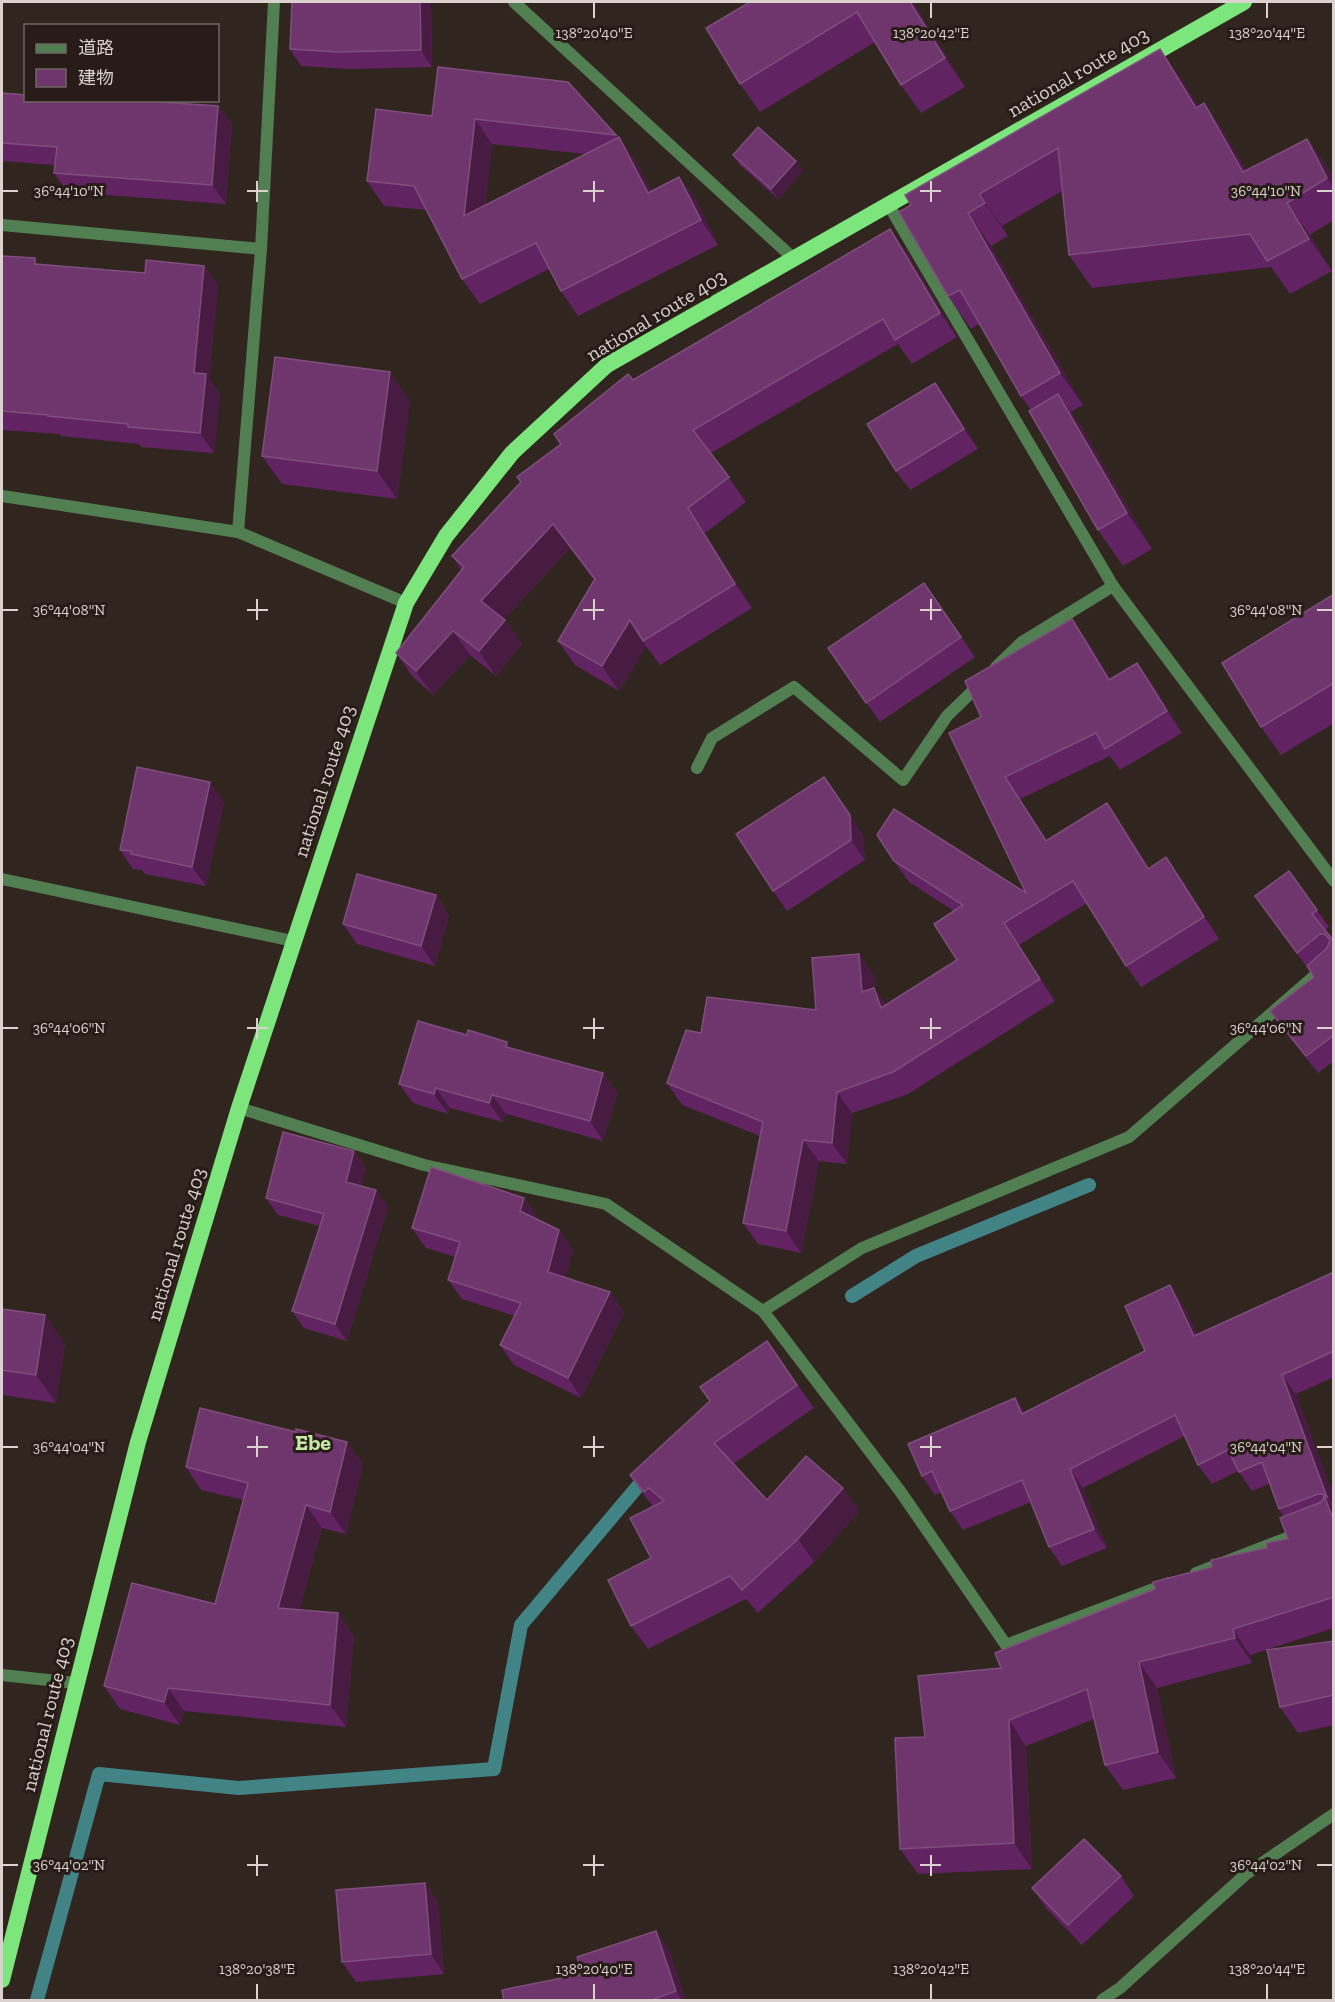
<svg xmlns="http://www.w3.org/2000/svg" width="1335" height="2002" font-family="'Zilla Slab','Noto Sans JP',serif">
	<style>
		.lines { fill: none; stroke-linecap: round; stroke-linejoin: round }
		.stream { stroke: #428486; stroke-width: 14 }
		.minor { stroke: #527f51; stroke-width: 12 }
		.tertiary { stroke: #527f51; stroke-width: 12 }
		.trunk { stroke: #7ce67d; stroke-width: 16 }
		.wall { fill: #612361; fill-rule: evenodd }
		.shaded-wall { fill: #481c42 }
		.building { fill: #6e366d; stroke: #7f4e7c; stroke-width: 1.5 }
		.ticks { fill: none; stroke: #dbd2cf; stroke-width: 2 }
		.labels { text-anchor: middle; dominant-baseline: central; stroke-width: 6; stroke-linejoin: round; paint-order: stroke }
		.street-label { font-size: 20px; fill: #dbd2cf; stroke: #271c17 }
		.quarter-label { font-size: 22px; font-weight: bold; fill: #c6eaa4; stroke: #271c17 }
		.ticks-label { font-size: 15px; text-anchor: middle; fill: #dbd2cf; stroke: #271c17; stroke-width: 6; stroke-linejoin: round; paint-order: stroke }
	</style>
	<rect width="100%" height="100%" fill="#312520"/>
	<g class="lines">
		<g class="stream">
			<path d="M852,1296l64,-40 173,-71"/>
			<path d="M37,2000l62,-226 140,14 255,-19 27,-144 128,-152"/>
		</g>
		<g class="minor">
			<path d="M274,2l-13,247 -23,283 168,71"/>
			<path d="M514,2l279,256"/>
			<path d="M888,204l225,382 221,295"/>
			<path d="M2,225l259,24"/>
			<path d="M2,496l236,36"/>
			<path d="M996,667l26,-25 91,-56"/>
			<path d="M697,768l15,-30 82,-51 109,93 44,-64 35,-34"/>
			<path d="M2,879l291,62"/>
			<path d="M239,1108l185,57 182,39 157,107 137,180 106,154 163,-62"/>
			<path d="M763,1311l99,-63 267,-111 205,-178"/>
			<path d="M1196,1573l104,-40"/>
			<path d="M2,1675l74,8"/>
		</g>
		<path class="tertiary" d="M1102,2000l18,-12 126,-114 88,-60"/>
		<path class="trunk" d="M2,1980l136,-538 101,-334 167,-505 40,-67 66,-83 95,-88 637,-363"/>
	</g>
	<g class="wall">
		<path d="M292,2h139l1,65 -83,2 -48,-3 -11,-17z"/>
		<path d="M750,2h163l52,85 -44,26 -20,-28 -26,-43 -115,70 -20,-28z"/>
		<path d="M438,67l178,68 20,27 15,29 28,-14 18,25 21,43 -140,71 -17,-25 -12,-22 -69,35 -18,-25 -35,-69 -43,-4 -17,-25 65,-65zM492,144l93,10 -100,51z"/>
		<path d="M1183,81l15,26 6,-4 22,33 20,34 61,-31 23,32 4,8v41l-24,15 22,36 -42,23 -19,-27 -179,21 -23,-33 -7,-64 -60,35 6,10 -17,10 92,159 -12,7 12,18 69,119 -29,17 -25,-36 -67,-120 -10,-14 -42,-72 -8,5 -23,-33 -49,-84z"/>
		<path d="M2,93l24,7 121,2 71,4 14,19 -6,79 -159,-12 -13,-19 1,-8 -53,-4z"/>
		<path d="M733,155l63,6 7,10 -25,28 -38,-34z"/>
		<path d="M907,253l50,84 -45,27 -14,-20 -187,109 35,49 -41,31 47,75 -92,57 -14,-19 -27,45 -44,-26 -17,-24 36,-61 -24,-32 -66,71 18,25 -26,32 -26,-21 -37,40 -20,-18 -17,-24 65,-83 -9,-14 108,-112 -6,-10 79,-54z"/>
		<path d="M2,256l38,8 105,9 59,-7 14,19 -9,94 11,15 -6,59 -73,-6 -2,-3 -78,-8 -1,-2 -58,-4z"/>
		<path d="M410,401l-13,98 -115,-15 -20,-28z"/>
		<path d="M949,402l29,47 -68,41 -14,-19z"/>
		<path d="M924,583l51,74 -95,65 -52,-74z"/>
		<path d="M1334,594v129l-53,32 -20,-28z"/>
		<path d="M1088,641l22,38 27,-16 16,22 29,48 -62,37 -10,-14 -90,43 27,41 75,-15 27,43 33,11 37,60 -78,48 -15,-21 -39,-63 -68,42 36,56 -147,93 -56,19 -5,51 -28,-3 -18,92 -43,-9 -15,-21 17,-87 -78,-31 -15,-22 34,-50 115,-23 58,-34 1,14 11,15 71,-45 -3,-49 -45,-29 -15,-21 132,32 -45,-176z"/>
		<path d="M824,777l39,58 2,25 -78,51 -14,-20z"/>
		<path d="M224,802l-18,84 -61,-12 -3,-4 -9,-1 -13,-19z"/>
		<path d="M1289,871l40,56 -4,3 9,11v120l-16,12 -36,-45 -12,-17 44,-34 -59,-81z"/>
		<path d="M436,895l13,20 -14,51 -78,-22 -14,-20z"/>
		<path d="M467,1035l40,7 5,6 91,25 14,20 -14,48 -97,-27 -3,8 -53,-14 -2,6 -35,-11 -14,-19z"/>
		<path d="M366,1168l-5,18 27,21 -41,134 -43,-13 -12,-17 28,-85 -42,-11 -12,-17z"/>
		<path d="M524,1198l14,20 -1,2 22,10 14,20 -8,28 59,34 -43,86 -67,-33 -14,-20 15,-29 -53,-17 -14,-19 8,-23 -30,-9 -14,-20z"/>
		<path d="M1334,1272v105l-38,17 38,103v131l-84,27 2,8 -95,25 19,90 -53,12 -18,-25 -11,-46 -68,27 6,123 -114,5 -18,-25 25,-112 76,-69 211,-101 55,-19 21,-9 -4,-22 -5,-8 -10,-25 -17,7 -14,-20 -26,13 -14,-19 -13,-29 -102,52 24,60 -45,18 -13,-19 -18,-45 -68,28 -13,-19 -8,-19 -7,3 -13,-19 93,-78 10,15 120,-62 25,-66 13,20 14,29z"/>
		<path d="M2,1309l63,35 -9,59 -54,-8z"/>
		<path d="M767,1341l47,67 -81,56 34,36 76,-12 16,23 -45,51 -56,51 -12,-14 -98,50 -17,-23 20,-68 2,-51 -23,-32 80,-74z"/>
		<path d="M363,1464l-17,70 -24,-6 -23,82 39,3 16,23 -8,91 -162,-16 -4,14 -60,-16 -16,-23 111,-82 29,-104 -43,-10 -15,-23z"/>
		<path d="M1334,1641v84l-36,8 -18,-26z"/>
		<path d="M1121,1876l13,20 -52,49 -36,-37 -14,-20z"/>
		<path d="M425,1883l13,20 6,71 -88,8 -14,-20z"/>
		<path d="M656,1931l13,20 17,50h-182l78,-27z"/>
	</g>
	<g class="shaded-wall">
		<path d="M420,2h11l1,65 -11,-17z"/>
		<path d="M910,2h3l52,85 -20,-29z"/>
		<path d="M1160,49l23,32 35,59 -22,-32z"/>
		<path d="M1204,103l22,33 39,68 -22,-32z"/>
		<path d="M218,106l14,19 -6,79 -14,-19z"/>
		<path d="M475,119l17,25 -11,97 -17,-25z"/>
		<path d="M619,137l17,25 29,56 -17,-25z"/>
		<path d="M1307,139l23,32 4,8v8l-7,-9z"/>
		<path d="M796,161l7,10 -25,28 -7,-10z"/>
		<path d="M679,177l18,25 21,43 -17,-25z"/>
		<path d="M979,194l23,32 6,10 -23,-33z"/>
		<path d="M1287,203l23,32 22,36 -23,-32z"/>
		<path d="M968,213l23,33 92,159 -23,-32z"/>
		<path d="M890,229l17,24 50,84 -17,-24z"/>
		<path d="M204,266l14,19 -9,94 11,15 -6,59 -14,-20 -6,-60z"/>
		<path d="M390,372l20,29 -13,98 -20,-28z"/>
		<path d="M935,383l14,19 29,47 -14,-20z"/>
		<path d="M1058,394l25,36 69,119 -25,-36z"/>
		<path d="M688,508l17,25 47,75 -17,-24z"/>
		<path d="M553,524l17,24 -72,77 -17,-24z"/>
		<path d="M1072,619l16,22 36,61 -15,-22z"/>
		<path d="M505,620l17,24 -26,32 -17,-25z"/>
		<path d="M630,620l16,26 -27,45 -17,-25z"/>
		<path d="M453,631l17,24 -37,40 -17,-24z"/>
		<path d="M1137,663l16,22 29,48 -15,-22z"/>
		<path d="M824,777l39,58 2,25 -14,-20z"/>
		<path d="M1005,777l15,22 41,63 -15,-21z"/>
		<path d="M210,782l14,20 -18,84 -14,-19z"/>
		<path d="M1107,803l15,22 41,65 -15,-21z"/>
		<path d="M1166,857l16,22 37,60 -15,-22z"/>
		<path d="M436,895l13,20 -14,51 -14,-20z"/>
		<path d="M1004,923l15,22 36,56 -15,-22z"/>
		<path d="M859,954l15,22 1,14 14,20 7,19 -34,-37z"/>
		<path d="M507,1042l14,19 -15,-14z"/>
		<path d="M603,1073l14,20 -14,48 -13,-20z"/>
		<path d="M436,1088l14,20 -2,6 -14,-20z"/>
		<path d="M837,1092l15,21 -5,51 -15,-21z"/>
		<path d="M492,1095l14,19 -3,8 -14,-19z"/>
		<path d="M803,1140l16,21 -18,92 -15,-22z"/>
		<path d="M354,1151l12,17 -8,31 -12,-17z"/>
		<path d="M376,1190l12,17 -41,134 -12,-17z"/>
		<path d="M524,1198l14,20 -4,13 -14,-20z"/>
		<path d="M559,1230l14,20 -12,42 -13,-20z"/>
		<path d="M1170,1285l13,20 24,50 -13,-19z"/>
		<path d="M610,1292l14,20 -43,86 -13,-20z"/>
		<path d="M45,1315l20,29 -9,59 -20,-28z"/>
		<path d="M1282,1375l14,19 38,103v9l-7,-9z"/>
		<path d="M1015,1398l13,19 -6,-3z"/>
		<path d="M347,1442l16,22 -17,70 -16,-22z"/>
		<path d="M1070,1469l13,19 24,60 -13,-19z"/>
		<path d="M843,1488l16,23 -45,51 -16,-23z"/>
		<path d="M1324,1495l10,13v10l-2,-2z"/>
		<path d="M306,1505l16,23 -29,102 -15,-22z"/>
		<path d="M338,1613l16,23 -8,91 -16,-22z"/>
		<path d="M1233,1629l17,26 2,8 -17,-25z"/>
		<path d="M1139,1662l18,26 19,90 -18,-26z"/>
		<path d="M168,1688l16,23 -4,14 -16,-23z"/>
		<path d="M1009,1720l17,26 6,123 -18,-26z"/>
		<path d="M425,1883l13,20 6,71 -13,-20z"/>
		<path d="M656,1931l13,20 17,50h-4l-6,-10z"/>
	</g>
	<g class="building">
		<path d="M292,2h128l1,48 -84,2 -47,-3z"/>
		<path d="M750,2h160l35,56 -44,27 -44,-73 -117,72 -34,-56z"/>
		<path d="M1160,49l36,59 8,-5 39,69 64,-33 20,39 -40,25 22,36 -42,22 -17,-27 -181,21 -11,-107 -79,46 6,9 -17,10 92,160 -39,23 -61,-106 -12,6 -49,-84 12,-7 -6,-10z"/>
		<path d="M438,67l130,15 48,53 -141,-16 -11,97 155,-79 29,56 31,-16 22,43 -140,71 -25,-48 -74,36 -48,-93 -47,-5 9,-72 56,7z"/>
		<path d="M2,93l24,2v5h106l86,6 -6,79 -158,-12 3,-26 -55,-4z"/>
		<path d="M758,127l38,34 -25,28 -38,-34z"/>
		<path d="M890,229l50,84 -45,27 -12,-21 -190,111 36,47 -41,31 47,76 -92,57 -13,-21 -28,46 -44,-25 37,-62 -42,-55 -72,77 24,19 -26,31 -26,-20 -37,40 -20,-18 68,-86 -12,-11 69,-74 -4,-5 44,-33 -7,-10 74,-60 5,6z"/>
		<path d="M2,256l33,2v6l110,9 1,-13 58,6 -10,107 12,1 -6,59 -72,-6v-3l-80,-8v-1l-46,-4z"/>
		<path d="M275,357l115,15 -13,99 -115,-15z"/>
		<path d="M935,383l29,46 -68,42 -29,-47z"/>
		<path d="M1058,394l69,119 -29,17 -69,-119z"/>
		<path d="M924,583l37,54 -95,66 -38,-55z"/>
		<path d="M1334,594v89l-73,44 -39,-64z"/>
		<path d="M1072,619l37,61 28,-17 30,48 -62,38 -9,-16 -91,44 41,64 61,-38 41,66 18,-12 38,60 -78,49 -53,-85 -69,42 36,56 -147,93 -56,20 -5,51 -29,-3 -17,91 -43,-8 20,-101 -96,-39 19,-53 15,3 6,-36 109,13 -4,-52 47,-4 3,38 12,-4 7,20 76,-48 -23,-36 29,-19 -69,-44 -17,-26 17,-26 132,84 -77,-160 32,-16 -16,-36z"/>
		<path d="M137,767l73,15 -18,85 -61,-13v-3l-11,-1z"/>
		<path d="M824,777l26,38 1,25 -78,51 -37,-57z"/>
		<path d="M1289,871l28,39 -5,4 22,27v94l-28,21 -36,-45 44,-34 -7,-11 20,-18 3,-8 -5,-6h-5l-23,19 -42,-57z"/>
		<path d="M357,874l79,21 -15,51 -78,-22z"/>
		<path d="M418,1021l49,14 1,-5 39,12 -1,5 97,26 -13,48 -98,-26 -3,8 -53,-15 -2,6 -35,-10z"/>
		<path d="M283,1132l71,19 -8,31 30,8 -41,134 -43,-13 32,-97 -58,-16z"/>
		<path d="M431,1167l93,31 -4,13 39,19 -11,42 62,20 -42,86 -68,-33 21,-42 -73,-23 12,-38 -48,-14z"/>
		<path d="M1334,1272v79l-52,24 45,122 -5,-3h-4l-39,15 -17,-47 -23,10 -11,-22 -30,15 -23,-50 -105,54 24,60 -45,18 -27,-67 -72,31 -18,-40 -10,5 -14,-32 107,-46 7,16 123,-63 -20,-45 45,-21 24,51z"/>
		<path d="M2,1309l43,6 -9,60 -34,-5z"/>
		<path d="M767,1341l30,44 -83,58 53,57 39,-44 37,32 -45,51 -56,51 -12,-14 -99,50 -23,-46 43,-22 -21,-40 34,-17 -15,-13 -5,4 -14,-17 80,-74 -10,-14z"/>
		<path d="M200,1408l96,24v-3l51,13 -17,70 -24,-7 -28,103 60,5 -8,92 -162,-17 -4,14 -60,-16 28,-103 83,21 33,-121 -62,-16z"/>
		<path d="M1324,1495l8,21 2,-1v82l-101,32 2,9 -96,24 19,90 -53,13 -18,-76 -78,31 5,123 -114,6 -5,-111 30,-1 -7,-61 83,-8 -6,-15 160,-64 -2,-7 59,-15 -1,-7 56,-12 -1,-5 22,-4 -8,-21 39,-15 4,-3z"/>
		<path d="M1334,1641v54l-54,12 -13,-57z"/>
		<path d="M1084,1839l37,37 -53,49 -36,-37z"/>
		<path d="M425,1883l6,71 -89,8 -6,-72z"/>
		<path d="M656,1931l20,60 -28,10h-144l-2,-11 80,-16 -5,-17z"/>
	</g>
	<path class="ticks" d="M594,3v15M931,3v15M1267,3v15M257,181v21M594,181v21M931,181v21M3,191h15M247,191h21M583,191h21M920,191h21M1317,191h15M257,599v21M594,599v21M931,599v21M3,610h15M247,610h21M583,610h21M920,610h21M1317,610h15M257,1018v21M594,1018v21M931,1018v21M3,1028h15M247,1028h21M583,1028h21M920,1028h21M1317,1028h15M257,1436v21M594,1436v21M931,1436v21M3,1447h15M247,1447h21M583,1447h21M920,1447h21M1317,1447h15M257,1855v21M594,1855v21M931,1855v21M3,1865h15M247,1865h21M583,1865h21M920,1865h21M1317,1865h15M257,1984v15M594,1984v15M931,1984v15M1267,1984v15"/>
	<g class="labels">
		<g class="street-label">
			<text transform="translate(1078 72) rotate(-30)">national route 403</text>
			<text transform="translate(656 315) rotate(-31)">national route 403</text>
			<text transform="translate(324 781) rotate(-72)">national route 403</text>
			<text transform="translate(176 1244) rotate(-73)">national route 403</text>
			<text transform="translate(47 1714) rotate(-76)">national route 403</text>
		</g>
		<g class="quarter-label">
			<text x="313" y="1442">Ebe</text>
		</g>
	</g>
	<g class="ticks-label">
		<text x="594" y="38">138°20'40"E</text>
		<text x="931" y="38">138°20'42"E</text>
		<text x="1267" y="38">138°20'44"E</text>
		<text x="69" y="196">36°44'10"N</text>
		<text x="1266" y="196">36°44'10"N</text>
		<text x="69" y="615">36°44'08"N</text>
		<text x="1266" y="615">36°44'08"N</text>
		<text x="69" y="1033">36°44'06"N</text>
		<text x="1266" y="1033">36°44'06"N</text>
		<text x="69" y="1452">36°44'04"N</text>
		<text x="1266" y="1452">36°44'04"N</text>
		<text x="69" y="1870">36°44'02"N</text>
		<text x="1266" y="1870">36°44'02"N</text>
		<text x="257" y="1974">138°20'38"E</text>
		<text x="594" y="1974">138°20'40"E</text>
		<text x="931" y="1974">138°20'42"E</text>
		<text x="1267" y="1974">138°20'44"E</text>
	</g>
	<rect width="1335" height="2002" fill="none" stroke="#dbd2cf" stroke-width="6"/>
	<rect x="24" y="24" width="195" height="78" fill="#271c17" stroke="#6f6561" stroke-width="1.5"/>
	<rect x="36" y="44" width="30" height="9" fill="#527f51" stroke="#6f6561" stroke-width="1.5"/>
	<text x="78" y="54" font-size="18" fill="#dbd2cf">道路</text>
	<rect x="36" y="69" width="30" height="18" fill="#6e366d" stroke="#6f6561" stroke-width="1.5"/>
	<text x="78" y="84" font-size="18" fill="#dbd2cf">建物</text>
</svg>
